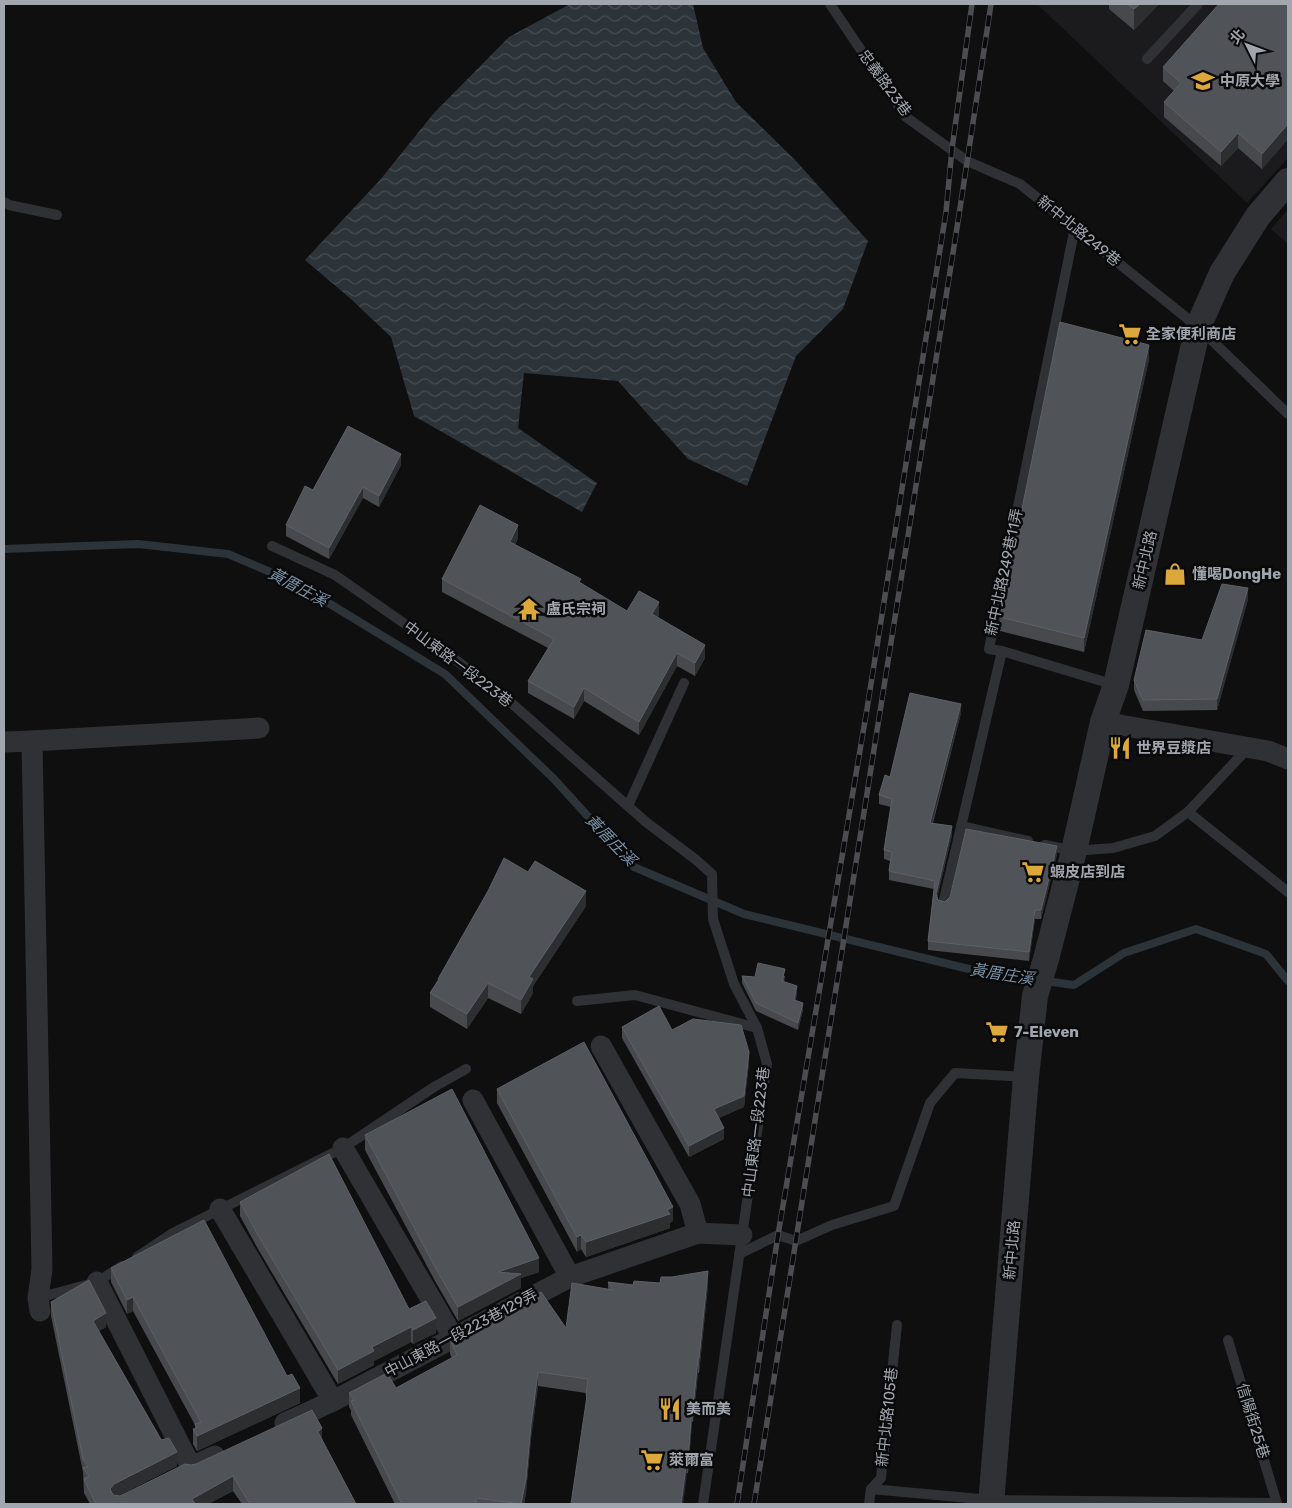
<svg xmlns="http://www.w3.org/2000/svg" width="1292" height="1508" font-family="Rubik,'Noto Sans TC',sans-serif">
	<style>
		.built { fill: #1b1b1d }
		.water { fill: url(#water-waves) }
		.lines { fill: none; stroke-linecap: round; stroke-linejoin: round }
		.stream { stroke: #2c3339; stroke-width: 8 }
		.service { stroke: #303135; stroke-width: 10 }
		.minor { stroke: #303135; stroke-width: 21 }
		.tertiary { stroke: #303135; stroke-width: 26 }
		.rail-casing { stroke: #4b4d51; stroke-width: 5.5 }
		.rail { stroke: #0a0a0b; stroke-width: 4; stroke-dasharray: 11; stroke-linecap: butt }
		.wall { fill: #47494c }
		.shaded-wall { fill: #2c2e30 }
		.building { fill: #505357; stroke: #5d6065 }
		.labels { text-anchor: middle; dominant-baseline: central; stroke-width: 5; stroke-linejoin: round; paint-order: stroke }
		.poi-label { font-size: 15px; font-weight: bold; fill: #a1a6af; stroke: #0a0a0b; text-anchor: start }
		.street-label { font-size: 15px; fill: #a1a6af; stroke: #0a0a0b }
		.water-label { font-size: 16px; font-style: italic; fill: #7b93a8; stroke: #0a0a0b }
	</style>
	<defs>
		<pattern id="water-waves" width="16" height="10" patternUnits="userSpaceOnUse" patternTransform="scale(1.25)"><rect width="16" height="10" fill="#2c3339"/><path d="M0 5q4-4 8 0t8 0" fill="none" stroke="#474e53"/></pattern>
	</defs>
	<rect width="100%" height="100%" fill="#0f0f10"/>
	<g class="built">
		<path d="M1037,4h251v154l-41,45z"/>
		<path d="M1288,209v35l-17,-15z"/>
	</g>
	<path class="water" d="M570,4h123l10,44 33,54 60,59 72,80 -25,68 -47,47 -49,130 -59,-27 -70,-78 -94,-8 -6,55 79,55 -15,29 -168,-96 -23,-79 -40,-38 -46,-39 75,-80 54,-67 75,-76z"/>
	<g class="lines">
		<path class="stream" d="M4,549l134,-5 90,10 66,28 151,92 109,105 80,88 110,47 237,58 93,13 50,-32 72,-24 70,25 22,27"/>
		<g class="service">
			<path d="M830,4l76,113 61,44 53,23 178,143 90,87"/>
			<path d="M1147,59l51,-55"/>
			<path d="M4,202l5,3 48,10"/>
			<path d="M272,546l63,29 117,82 56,43 138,122 49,37 17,15 1,45 21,65 23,44 10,36 -64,440"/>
			<path d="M1002,651l113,34"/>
			<path d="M628,806l56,-123"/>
			<path d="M1188,812l100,80"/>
			<path d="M961,826l67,15"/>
			<path d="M1045,845l29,6 39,-3 42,-12 33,-24 61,-65"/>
			<path d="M943,904l59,-253 -13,-2 86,-422"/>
			<path d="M577,1001l58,-6 122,33"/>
			<path d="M739,1254l39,-19 18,6 36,-16 62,-19 36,-103 25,-30 70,4"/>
			<path d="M137,1257l36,-24 170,-85 91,-61 32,-18"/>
			<path d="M38,1298l59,-16 25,-16"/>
			<path d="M1228,1340l49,164"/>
			<path d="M871,1489l120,11 286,3"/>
			<path d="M869,1504l2,-15 10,-11 16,-153"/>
		</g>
		<g class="minor">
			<path d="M1103,722l165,29 20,8"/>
			<path d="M32,741l10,528 -4,29 2,13"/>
			<path d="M4,742l28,-1 227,-13"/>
			<path d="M601,1046l89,158 8,29"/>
			<path d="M473,1100l97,177"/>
			<path d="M343,1148l110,189"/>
			<path d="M220,1209l113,192"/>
			<path d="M97,1282l94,185 24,-11"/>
			<path d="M285,1423l48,-22 237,-124 128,-44 44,2"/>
		</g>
		<path class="tertiary" d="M991,1504l35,-427 9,-81 11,-37 28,-108 29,-129 13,-37 82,-358 24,-54 36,-57 30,-35"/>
		<defs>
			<g id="rail">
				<path d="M737,1504l41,-269 89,-526 79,-497 6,-63 20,-145"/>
				<path d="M754,1504l205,-1289 32,-211"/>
			</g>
		</defs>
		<use href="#rail" class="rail-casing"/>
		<use href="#rail" class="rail"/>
	</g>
	<g class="wall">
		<path d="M1109,4h50l-25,26 -25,-21z"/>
		<path d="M1288,4v135l-26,30 -24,-21 -17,18 -57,-49v-15l10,-11 -11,-10v-14z"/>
		<path d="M1149,359l-65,293 -84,-21v-14z"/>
		<path d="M401,465l-22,42 -16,-9 -34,61 -43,-23v-11l27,-35z"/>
		<path d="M518,538l-3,7 112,66 32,4 -1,2 47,41 -10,18 -18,-10 -38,69 -55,-34 -10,18 -46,-26v-12l20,-33 -106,-56v-13z"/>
		<path d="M1248,599l-31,111 -74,1 -9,-21v-10l68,-40z"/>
		<path d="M961,713l-28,110 19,12 -15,63 1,2 7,2 112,-48 -16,65h-6l-6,42 -101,-11v-9l6,-52 -45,-9v-9l1,-10 -6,-2v-9l7,-43 -12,-3v-9l11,-18z"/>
		<path d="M586,906l-53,80v7l-12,21 -33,-16 -21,31 -37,-22v-14l8,-12v-2z"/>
		<path d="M742,976l13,1 30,-1 -1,6 13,11 -1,7 7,10 -5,20 -42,-19 -14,-28z"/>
		<path d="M622,1027l50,3 77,32 -5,45 -25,11 5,21 -35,18 -67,-119z"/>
		<path d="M497,1089l176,132 -3,2v5l-84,29 -5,-8 -4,3 -80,-149z"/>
		<path d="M365,1135l174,137 -18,6v10l-63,33 -23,-40 -70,-131z"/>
		<path d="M240,1202l169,107 27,24 -23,11 -2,-2 -37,19v4l-36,19 -80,-135 -18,-33z"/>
		<path d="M111,1268l189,135 -103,48 -4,-7v-15h2v-4l-62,-114 -6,3 -16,-32z"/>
		<path d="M608,1282l25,3 27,-2 48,2 -9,88h-1l-5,49h-1l-4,51h-1l-101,-69v-11l-48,-7 -7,52 -5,55 -2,11h-129l-44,-89v-5l-2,-3v-14l47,-5 56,-30 -2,-4v-14l116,-12 42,-38z"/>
		<path d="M51,1302l55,25 -7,4 78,135 -59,30h2l71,-31 131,-25 34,64h-114l-9,-13 -25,13h-118l-6,-11 -1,-21 -32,-156z"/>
	</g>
	<g class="shaded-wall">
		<path d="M1140,4h19l-25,26v-21z"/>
		<path d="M1288,124v15l-26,30v-15z"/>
		<path d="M1238,133v15l-17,18v-14z"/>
		<path d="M1149,345v14l-65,293v-14z"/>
		<path d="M401,454v11l-22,42v-11z"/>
		<path d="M363,487v11l-34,61v-11z"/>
		<path d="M518,525v13l-8,17v-13z"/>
		<path d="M1248,588v11l-31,111v-11z"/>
		<path d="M659,602v13l-7,12v-13z"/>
		<path d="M705,645v13l-10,18v-13z"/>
		<path d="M677,653v13l-38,69v-13z"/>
		<path d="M584,688v13l-10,18v-12z"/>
		<path d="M961,704v9l-31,118v-8z"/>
		<path d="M952,826v9l-16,67v-8z"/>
		<path d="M1057,846v8l-16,65v-9z"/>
		<path d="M586,891v15l-53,80v7l-12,21v-14l8,-23z"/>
		<path d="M1035,910v9l-6,42v-9z"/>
		<path d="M488,983v15l-21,31v-15z"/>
		<path d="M797,986v7l-3,14v-7z"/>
		<path d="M803,1003v7l-5,20v-7z"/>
		<path d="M749,1052v10l-5,45 -30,13v-11z"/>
		<path d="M724,1128v11l-35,18v-11z"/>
		<path d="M673,1207v14l-3,2v5l-84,29v-15l81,-32z"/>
		<path d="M581,1235v14l-4,3v-15z"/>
		<path d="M539,1258v14l-18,6v10l-63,33v-14l40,-35z"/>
		<path d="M708,1271v14l-9,88v-15z"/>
		<path d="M133,1297v14l-6,3v-14z"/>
		<path d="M106,1313v14l-13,8v-14z"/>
		<path d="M436,1318v15l-23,11v-14z"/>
		<path d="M411,1327v15l-37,19v4l-36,19v-14l34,-23z"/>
		<path d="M698,1358v15l-5,49v-14z"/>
		<path d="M538,1372v14l-7,52 -5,55 -2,11h-3l5,-25 5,-55z"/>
		<path d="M300,1388v15l-103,48v-15z"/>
		<path d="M692,1408v14l-4,51v-14z"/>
		<path d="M322,1428v14l-4,-10z"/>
		<path d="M177,1452v14l-63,32 -4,-9 4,-5z"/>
		<path d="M687,1459v14l-4,31h-2z"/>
		<path d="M233,1476v15l-25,13h-16v-5z"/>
	</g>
	<g class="building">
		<path d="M1127,4h13l-6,5z"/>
		<path d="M1219,4h69v120l-26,30 -24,-21 -17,19 -57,-50 17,-19 -18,-16z"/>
		<path d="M1060,322l89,23 -65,293 -84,-21z"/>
		<path d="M348,426l53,28 -22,42 -16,-9 -34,61 -43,-23 19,-39 8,4z"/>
		<path d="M480,505l38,20 -8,17 71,37 -2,3 48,29 12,-20 20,11 -7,12 53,31 -10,18 -18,-10 -38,69 -55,-34 -10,19 -46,-26 26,-42 -112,-60z"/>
		<path d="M1222,584l26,4 -31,111 -74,1 -9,-20 12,-50 56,10z"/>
		<path d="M910,693l51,11 -31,119 22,3 -16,68 2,6 7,2 5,-5 16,-68 91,17 -16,64h-6l-6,42 -101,-11 7,-60 -46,-10 3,-19 -8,-2 8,-51 -13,-4 6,-20 5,2z"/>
		<path d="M504,858l24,14 7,-11 51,30 -57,86 4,2 -12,21 -33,-17 -21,31 -37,-21 9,-14h-1l50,-88z"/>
		<path d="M758,963l27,6 -3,12 15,5 -3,14 9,3 -5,20 -42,-20 -14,-27 13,1z"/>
		<path d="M659,1006l13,24 21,-11 48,6 8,27 -5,44 -30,13 10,19 -35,18 -67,-119z"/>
		<path d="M584,1042l89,165 -6,3 3,4 -84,28 -5,-7 -4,2 -80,-148z"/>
		<path d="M452,1089l87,169 -41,14 23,2 -63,33 -23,-40 -70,-132z"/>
		<path d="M329,1154l80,155 17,-8 10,17 -23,12 -2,-3 -39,20 2,4 -36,19 -80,-135 -18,-33z"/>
		<path d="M204,1220l83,156 5,-2 8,14 -103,48 -4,-7 4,-1 -2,-4 6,-2 -68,-125 -6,3 -16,-32z"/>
		<path d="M708,1271l-9,87h-1l-5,50h-1l-4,51h-1l-6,45h-110l16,-108 -1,-1 2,-16 -50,-7 -7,52 -5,55 -5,25 -45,-6v6h-74l-51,-103 3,-1 -5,-7 38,-20 9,15 61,-33 -7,-15 91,-48 25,36 6,-45 41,7 -5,-8 25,3 1,-4 26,2 1,-6h11z"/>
		<path d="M89,1280l17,33 -13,8 68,119 8,-2 8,14 -63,32 -4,5 3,6 7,1 65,-32 6,1 5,-1 116,-54 10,18 -4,4 38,72h-106l-17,-28 -41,23 3,5h-99l-12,-25 5,-3 -6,-8 5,-2 -5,-7 -32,-157z"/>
	</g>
	<defs>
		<symbol id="university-bare" viewBox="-9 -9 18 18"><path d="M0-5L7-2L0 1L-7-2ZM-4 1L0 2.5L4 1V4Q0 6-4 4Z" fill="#dca73b" stroke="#0a0a0b" stroke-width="2.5" paint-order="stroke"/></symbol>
		<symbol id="supermarket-bare" viewBox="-9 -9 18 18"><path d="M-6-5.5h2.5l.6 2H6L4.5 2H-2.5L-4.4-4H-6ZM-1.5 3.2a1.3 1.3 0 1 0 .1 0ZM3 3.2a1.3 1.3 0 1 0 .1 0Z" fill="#dca73b" stroke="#0a0a0b" stroke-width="2.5" paint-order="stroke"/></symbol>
		<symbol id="shop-bare" viewBox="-9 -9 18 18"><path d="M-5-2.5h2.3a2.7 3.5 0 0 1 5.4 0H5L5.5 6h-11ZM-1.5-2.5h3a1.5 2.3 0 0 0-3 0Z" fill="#dca73b" stroke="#0a0a0b" stroke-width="2.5" paint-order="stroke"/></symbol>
		<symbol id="temple-bare" viewBox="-9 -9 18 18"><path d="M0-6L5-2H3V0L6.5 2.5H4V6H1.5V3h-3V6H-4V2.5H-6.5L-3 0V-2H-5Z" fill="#dca73b" stroke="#0a0a0b" stroke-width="2.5" paint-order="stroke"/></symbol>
		<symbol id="restaurant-bare" viewBox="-9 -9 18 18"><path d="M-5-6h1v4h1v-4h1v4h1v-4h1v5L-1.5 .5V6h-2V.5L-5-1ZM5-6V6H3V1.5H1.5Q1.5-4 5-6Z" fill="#dca73b" stroke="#0a0a0b" stroke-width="2.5" paint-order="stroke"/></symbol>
	</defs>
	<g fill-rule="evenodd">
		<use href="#university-bare" x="1187" y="65" width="32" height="32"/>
		<use href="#supermarket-bare" x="1114" y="318" width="32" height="32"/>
		<use href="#shop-bare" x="1159" y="558" width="32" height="32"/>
		<use href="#temple-bare" x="513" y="593" width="32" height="32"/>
		<use href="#restaurant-bare" x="1104" y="732" width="32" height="32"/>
		<use href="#supermarket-bare" x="1017" y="856" width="32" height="32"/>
		<use href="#supermarket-bare" x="981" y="1016" width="32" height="32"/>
		<use href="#restaurant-bare" x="654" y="1393" width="32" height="32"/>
		<use href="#supermarket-bare" x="636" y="1444" width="32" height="32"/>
	</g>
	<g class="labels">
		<g class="poi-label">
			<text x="1220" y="81">中原大學</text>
			<text x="1146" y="334">全家便利商店</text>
			<text x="1192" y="574">懂喝DongHe</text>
			<text x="546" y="609">盧氏宗祠</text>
			<text x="1136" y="748">世界豆漿店</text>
			<text x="1050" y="872">蝦皮店到店</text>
			<text x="1014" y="1032">7-Eleven</text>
			<text x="686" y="1409">美而美</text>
			<text x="669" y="1460">萊爾富</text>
		</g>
		<g class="street-label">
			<text transform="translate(885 83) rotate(54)">忠義路23巷</text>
			<text transform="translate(1079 231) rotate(39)">新中北路249巷</text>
			<text transform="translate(1145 560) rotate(-77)">新中北路</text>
			<text transform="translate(1004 572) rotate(-78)">新中北路249巷11弄</text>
			<text transform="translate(458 664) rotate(37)">中山東路一段223巷</text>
			<text transform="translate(756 1132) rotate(-83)">中山東路一段223巷</text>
			<text transform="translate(1012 1250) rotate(-85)">新中北路</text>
			<text transform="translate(461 1333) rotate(-28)">中山東路一段223巷129弄</text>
			<text transform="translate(887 1417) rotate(-84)">新中北路105巷</text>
			<text transform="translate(1253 1421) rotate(73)">信陽街25巷</text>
		</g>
		<g class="water-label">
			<text transform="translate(298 587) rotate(28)">黃厝庄溪</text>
			<text transform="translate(611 840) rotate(46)">黃厝庄溪</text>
			<text transform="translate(1002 974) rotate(9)">黃厝庄溪</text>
		</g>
	</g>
	<rect width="1292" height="1508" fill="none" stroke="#a1a6af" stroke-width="10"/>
	<g transform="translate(1247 45) rotate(312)" stroke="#0a0a0b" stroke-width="4" paint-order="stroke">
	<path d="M0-4L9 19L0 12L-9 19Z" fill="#a1a6af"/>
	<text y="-8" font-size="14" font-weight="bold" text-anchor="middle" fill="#a1a6af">北</text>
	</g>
</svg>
